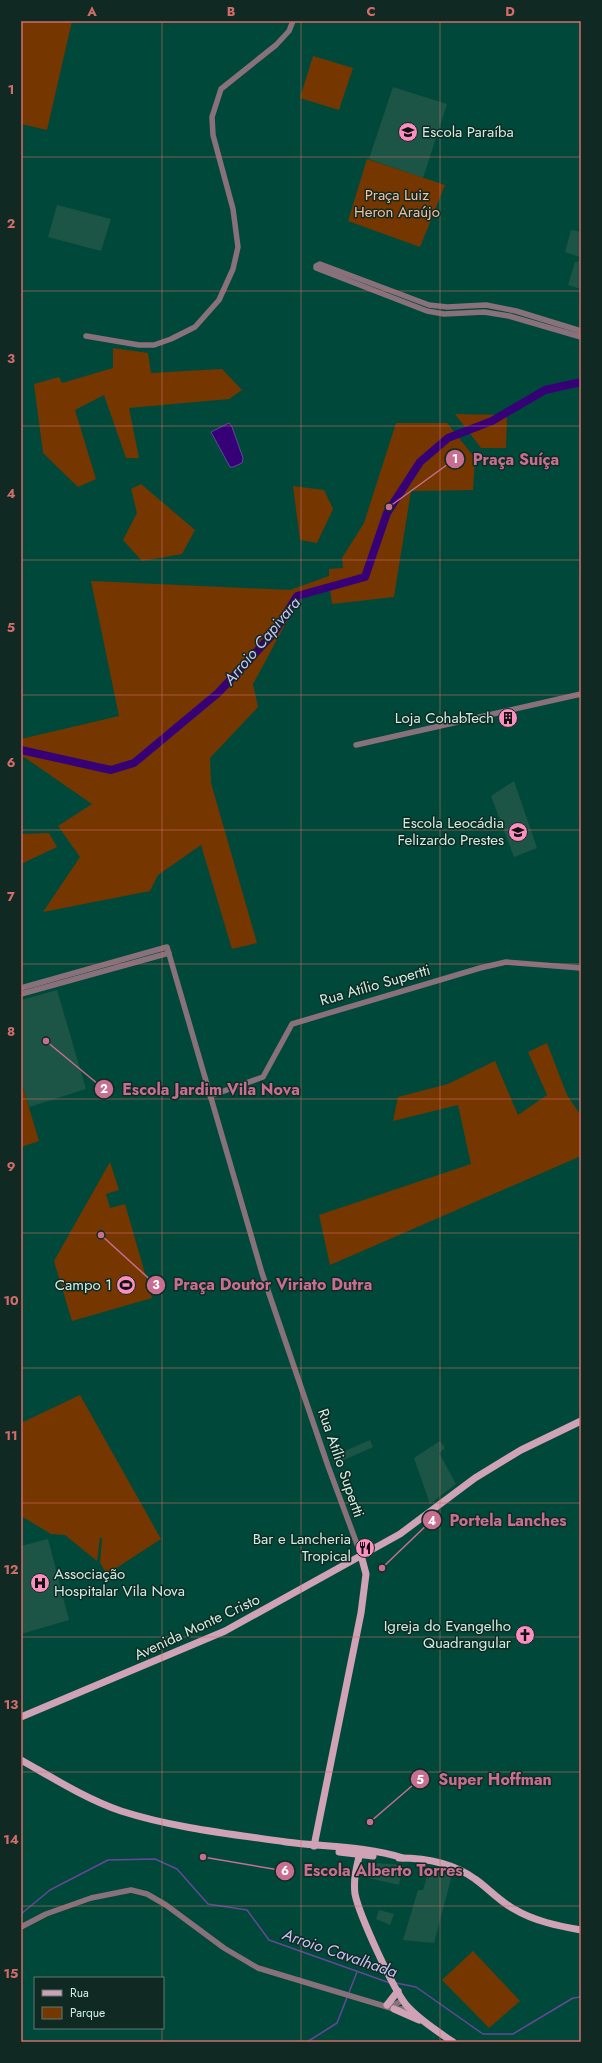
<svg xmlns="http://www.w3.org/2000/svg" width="602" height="2063" font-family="Jost,sans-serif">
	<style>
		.built { fill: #1c5445 }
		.green { fill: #753600 }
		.water { fill: #360077; stroke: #644797 }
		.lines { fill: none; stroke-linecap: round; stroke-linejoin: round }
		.stream { stroke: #644797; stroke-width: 1.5 }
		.river { stroke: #360077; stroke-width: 8 }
		.minor { stroke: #88717a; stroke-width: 5.5 }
		.major { stroke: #d0a2b5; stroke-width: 7 }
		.grid { fill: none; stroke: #d46d69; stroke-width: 1; stroke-opacity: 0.55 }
		.labels { text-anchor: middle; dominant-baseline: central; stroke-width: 3; stroke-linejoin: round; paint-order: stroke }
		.poi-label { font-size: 15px; fill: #cfeee3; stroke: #102a23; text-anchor: end }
		.park-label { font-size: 15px; fill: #f7bf9d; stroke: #102a23 }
		.street-label { font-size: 15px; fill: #cfeee3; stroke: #102a23 }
		.water-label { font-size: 16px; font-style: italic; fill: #cac1f9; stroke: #102a23 }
		.leader { fill: none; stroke: #c76e91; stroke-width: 1.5 }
		.callout-dot { fill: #c76e91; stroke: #102a23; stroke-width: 1.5 }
		.mark-label { font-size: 12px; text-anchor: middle; font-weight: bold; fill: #fff }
		.callout-label { font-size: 16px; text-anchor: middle; font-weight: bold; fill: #c76e91; stroke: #102a23; stroke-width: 3; stroke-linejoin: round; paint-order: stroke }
		.neatline { fill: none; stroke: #d46d69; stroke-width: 1.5 }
		.grid-label { font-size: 13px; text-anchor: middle; font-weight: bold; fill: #d46d69 }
	</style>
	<rect width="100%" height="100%" fill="#00493a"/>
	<g class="built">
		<path d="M393,87l54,17 -24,74 -54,-19z"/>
		<path d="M57,205l54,14 -10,32 -53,-14z"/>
		<path d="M571,230l10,2v57l-13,-4 7,-23h3l2,-5 -15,-5z"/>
		<path d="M514,781l23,67 -23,9 -23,-61z"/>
		<path d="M57,990l29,99 -57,18 -8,-26v-81z"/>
		<path d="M370,1440l3,7 -38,17 -4,-7z"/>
		<path d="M440,1441l5,7 -6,5 17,31 -26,20 -16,-46z"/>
		<path d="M48,1539l21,81 -48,14v6v-94z"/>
		<path d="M377,1863l26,2 -4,20 -31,-7z"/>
		<path d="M429,1870l23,5 -18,68 -31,-3 15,-50h5z"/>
		<path d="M379,1910l15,4 -4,11 -14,-6z"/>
	</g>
	<g class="green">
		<path d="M21,21h51l-25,109 -26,-6z"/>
		<path d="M313,56l40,12 -14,42 -39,-12z"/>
		<path d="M367,159l78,26 -25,62 -72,-26z"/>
		<path d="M113,348l35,5 3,20 71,-4 20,21 -13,9 -100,9 10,50h-13l-22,-63 -29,15 21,69 -18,8 -35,-34 -9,-69 25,-7 3,6 51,-15z"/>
		<path d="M455,414l52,1 -1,33h-25z"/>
		<path d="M396,423h51l28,35 -2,32 -62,1 -17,106 -62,7 -2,-15 -31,10 -46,85 5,23 -48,51 1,25 46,160 -25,6 -31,-104 -43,30 -8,16 -107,21 37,-55 -22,-31 34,-22 -68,-47 -3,1v-19l98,-23 -28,-135 199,9 39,-14v-7l14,-1 -1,-10 22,-35z"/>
		<path d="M141,484l54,46 -13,24 -40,7 -19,-21 14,-27 -6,-24z"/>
		<path d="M293,486l31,4 9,19 -16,34 -17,-3z"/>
		<path d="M49,833l8,14 -36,17v-30z"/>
		<path d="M547,1043l20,52 14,21v40l-251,109 -11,-50 152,-51 -13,-59 -65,16 5,-24 50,-13 47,-23 23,54 29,-20 -19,-43z"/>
		<path d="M21,1081l18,60 -18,6z"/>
		<path d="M110,1162l9,28 -13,4 4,14 15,-4 27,94 -80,23 -18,-60z"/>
		<path d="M80,1395l81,144 -54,35 -7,-11 2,-24 -2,-2 -3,24 -32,-26 -14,-1 -30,-18v-93z"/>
		<path d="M473,1951l47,50 -31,27 -47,-48z"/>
	</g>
	<path class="water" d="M229,423l3,4 11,31 -1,5 -9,4h-3l-19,-35z"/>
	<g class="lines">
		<g class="stream">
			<path d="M21,1914l29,-24 58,-30 47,-1 22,10 31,35 39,6 22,30 121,43"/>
			<path d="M396,1983l20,4 67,47h30l60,-36 8,-1"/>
			<path d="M307,2042l30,-19 20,-51"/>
		</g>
		<path class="river" d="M21,750l90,20 23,-7 84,-70 56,-60 23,-37 68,-19 22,-64 33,-51 28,-24 44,-17 53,-31 36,-8"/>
		<g class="minor">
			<path d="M581,331l-65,-20 -30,-6 -39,2 -18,-2 -109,-41 -4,2v2l111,43 17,3 40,-2 25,4 72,21"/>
			<path d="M86,336l53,9h15l17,-6 24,-12 24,-27 14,-31 5,-22 -5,-38 -20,-74 -1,-18 9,-28 55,-44 13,-14 4,-10"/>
			<path d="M356,745l225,-51"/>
			<path d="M21,988l146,-41 95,326 66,193 33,89"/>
			<path d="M21,994l148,-41"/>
			<path d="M210,1096l53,-19 29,-53 188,-56 26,-6 75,6"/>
			<path d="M21,1927l25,-13 45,-16 40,-8 16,4 19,11 58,43 34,20 136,41h8l5,-3"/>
			<path d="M386,2005l10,-1 7,-4"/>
		</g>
		<g class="major">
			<path d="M21,1717l204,-86 175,-97 75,-56 46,-28 60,-29"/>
			<path d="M21,1760c32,18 65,39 100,51 53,17 110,23 165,31 38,5 79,4 117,16"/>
			<path d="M314,1846l47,-233 5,-39 -5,-19"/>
			<path d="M339,1852l34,4"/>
			<path d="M360,1852c-3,14 -7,26 -5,42 4,20 39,98 53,113 13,14 29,24 45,35"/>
			<path d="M399,1858c27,0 54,5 76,21 13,9 24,22 39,30 20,12 44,17 67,21"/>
			<path d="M387,2005l11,-14"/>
			<path d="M394,2009l25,11"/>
		</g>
	</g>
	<path class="grid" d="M162,21v1957M301,21v2021M440,21v2021M21,157h560M21,291h560M21,426h560M21,560h560M21,695h560M21,830h560M21,964h560M21,1099h560M21,1233h560M21,1368h560M21,1503h560M21,1637h560M21,1772h560M21,1906h560M162,2028v14"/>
	<defs>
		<symbol id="school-disc" viewBox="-11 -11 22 22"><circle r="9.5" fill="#fd8ec0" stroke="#102a23"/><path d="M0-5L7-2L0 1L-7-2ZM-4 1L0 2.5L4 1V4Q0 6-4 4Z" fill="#111"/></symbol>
		<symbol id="building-disc" viewBox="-11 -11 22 22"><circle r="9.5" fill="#fd8ec0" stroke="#102a23"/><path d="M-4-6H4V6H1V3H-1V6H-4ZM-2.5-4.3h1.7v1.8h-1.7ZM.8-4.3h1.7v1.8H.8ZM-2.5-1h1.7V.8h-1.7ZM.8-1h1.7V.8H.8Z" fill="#111"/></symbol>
		<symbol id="stadium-disc" viewBox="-11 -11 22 22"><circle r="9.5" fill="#fd8ec0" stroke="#102a23"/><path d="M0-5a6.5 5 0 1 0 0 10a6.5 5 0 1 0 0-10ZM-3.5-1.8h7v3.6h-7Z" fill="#111"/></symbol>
		<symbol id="restaurant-disc" viewBox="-11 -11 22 22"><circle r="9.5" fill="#fd8ec0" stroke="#102a23"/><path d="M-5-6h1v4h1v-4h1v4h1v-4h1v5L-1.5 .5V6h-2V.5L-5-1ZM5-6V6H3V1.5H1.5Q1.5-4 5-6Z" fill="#111"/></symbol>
		<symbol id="hospital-disc" viewBox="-11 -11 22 22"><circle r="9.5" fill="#fd8ec0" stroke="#102a23"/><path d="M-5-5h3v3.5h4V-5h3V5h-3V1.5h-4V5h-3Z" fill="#111"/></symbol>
		<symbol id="church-disc" viewBox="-11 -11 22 22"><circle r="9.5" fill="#fd8ec0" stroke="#102a23"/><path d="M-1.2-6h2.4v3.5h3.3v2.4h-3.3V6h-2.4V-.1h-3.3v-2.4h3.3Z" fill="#111"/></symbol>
	</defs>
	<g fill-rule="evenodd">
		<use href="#school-disc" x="397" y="121" width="22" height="22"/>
		<use href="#building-disc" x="497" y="707" width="22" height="22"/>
		<use href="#school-disc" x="507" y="821" width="22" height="22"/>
		<use href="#stadium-disc" x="115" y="1274" width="22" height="22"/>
		<use href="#restaurant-disc" x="354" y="1537" width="22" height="22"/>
		<use href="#hospital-disc" x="29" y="1572" width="22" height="22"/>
		<use href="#church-disc" x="514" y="1624" width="22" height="22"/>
	</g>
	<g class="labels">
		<g class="poi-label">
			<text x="422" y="132" text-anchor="start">Escola Paraíba</text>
			<text x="494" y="718">Loja CohabTech</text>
			<text x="504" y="823">Escola Leocádia<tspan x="504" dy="17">Felizardo Prestes</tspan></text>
			<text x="112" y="1285">Campo 1</text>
			<text x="351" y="1539">Bar e Lancheria<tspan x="351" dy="17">Tropical</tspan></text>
			<text x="54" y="1574" text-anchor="start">Associação<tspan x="54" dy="17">Hospitalar Vila Nova</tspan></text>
			<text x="511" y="1626">Igreja do Evangelho<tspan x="511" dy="17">Quadrangular</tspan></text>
		</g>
		<g class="park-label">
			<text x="397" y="195">Praça Luiz<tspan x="397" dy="17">Heron Araújo</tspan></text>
		</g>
		<g class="street-label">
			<text transform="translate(375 985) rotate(-16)">Rua Atílio Supertti</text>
			<text transform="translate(341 1463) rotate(71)">Rua Atílio Supertti</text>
			<text transform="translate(197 1627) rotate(-25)">Avenida Monte Cristo</text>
		</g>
		<g class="water-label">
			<text transform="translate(262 641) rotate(-50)">Arroio Capivara</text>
			<text transform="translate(340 1953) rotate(19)">Arroio Cavalhada</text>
		</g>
	</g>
	<path class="leader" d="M389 507L455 459M46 1041L104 1089M101 1235L156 1285M382 1568L432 1520M370 1822L420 1779M203 1857L285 1871"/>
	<g class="callout-dot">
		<circle cx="389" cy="507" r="4"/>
		<circle cx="46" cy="1041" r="4"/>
		<circle cx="101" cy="1235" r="4"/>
		<circle cx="382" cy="1568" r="4"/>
		<circle cx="370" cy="1822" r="4"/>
		<circle cx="203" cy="1857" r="4"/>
		<circle cx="455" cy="459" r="10"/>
		<circle cx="104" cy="1089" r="10"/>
		<circle cx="156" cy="1285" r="10"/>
		<circle cx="432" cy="1520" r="10"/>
		<circle cx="420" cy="1779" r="10"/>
		<circle cx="285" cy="1871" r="10"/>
	</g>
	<g class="mark-label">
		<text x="455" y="463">1</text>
		<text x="104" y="1093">2</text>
		<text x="156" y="1289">3</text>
		<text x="432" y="1525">4</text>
		<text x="420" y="1784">5</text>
		<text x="285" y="1875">6</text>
	</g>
	<g class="callout-label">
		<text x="516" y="465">Praça Suíça</text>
		<text x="211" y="1095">Escola Jardim Vila Nova</text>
		<text x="273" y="1290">Praça Doutor Viriato Dutra</text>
		<text x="508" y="1526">Portela Lanches</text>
		<text x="495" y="1785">Super Hoffman</text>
		<text x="383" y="1876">Escola Alberto Torres</text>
	</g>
	<rect width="602" height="2063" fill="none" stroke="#102a23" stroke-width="44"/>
	<rect x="34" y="1977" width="130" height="52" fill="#102a23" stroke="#5c7870"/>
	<rect x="42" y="1990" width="20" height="6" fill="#d0a2b5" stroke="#5c7870"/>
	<text x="70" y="1997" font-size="12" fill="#cfeee3">Rua</text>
	<rect x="42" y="2007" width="20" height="12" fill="#753600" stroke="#5c7870"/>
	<text x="70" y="2017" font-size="12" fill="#cfeee3">Parque</text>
	<rect x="22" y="22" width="558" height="2019" class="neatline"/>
	<g class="grid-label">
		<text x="92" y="16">A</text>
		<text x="231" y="16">B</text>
		<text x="371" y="16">C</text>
		<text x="510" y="16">D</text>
		<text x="11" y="94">1</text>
		<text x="11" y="228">2</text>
		<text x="11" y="363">3</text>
		<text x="11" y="498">4</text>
		<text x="11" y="632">5</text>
		<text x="11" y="767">6</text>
		<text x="11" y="901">7</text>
		<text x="11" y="1036">8</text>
		<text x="11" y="1171">9</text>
		<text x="11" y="1305">10</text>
		<text x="11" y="1440">11</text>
		<text x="11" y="1574">12</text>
		<text x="11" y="1709">13</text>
		<text x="11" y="1844">14</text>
		<text x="11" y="1978">15</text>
	</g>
</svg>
